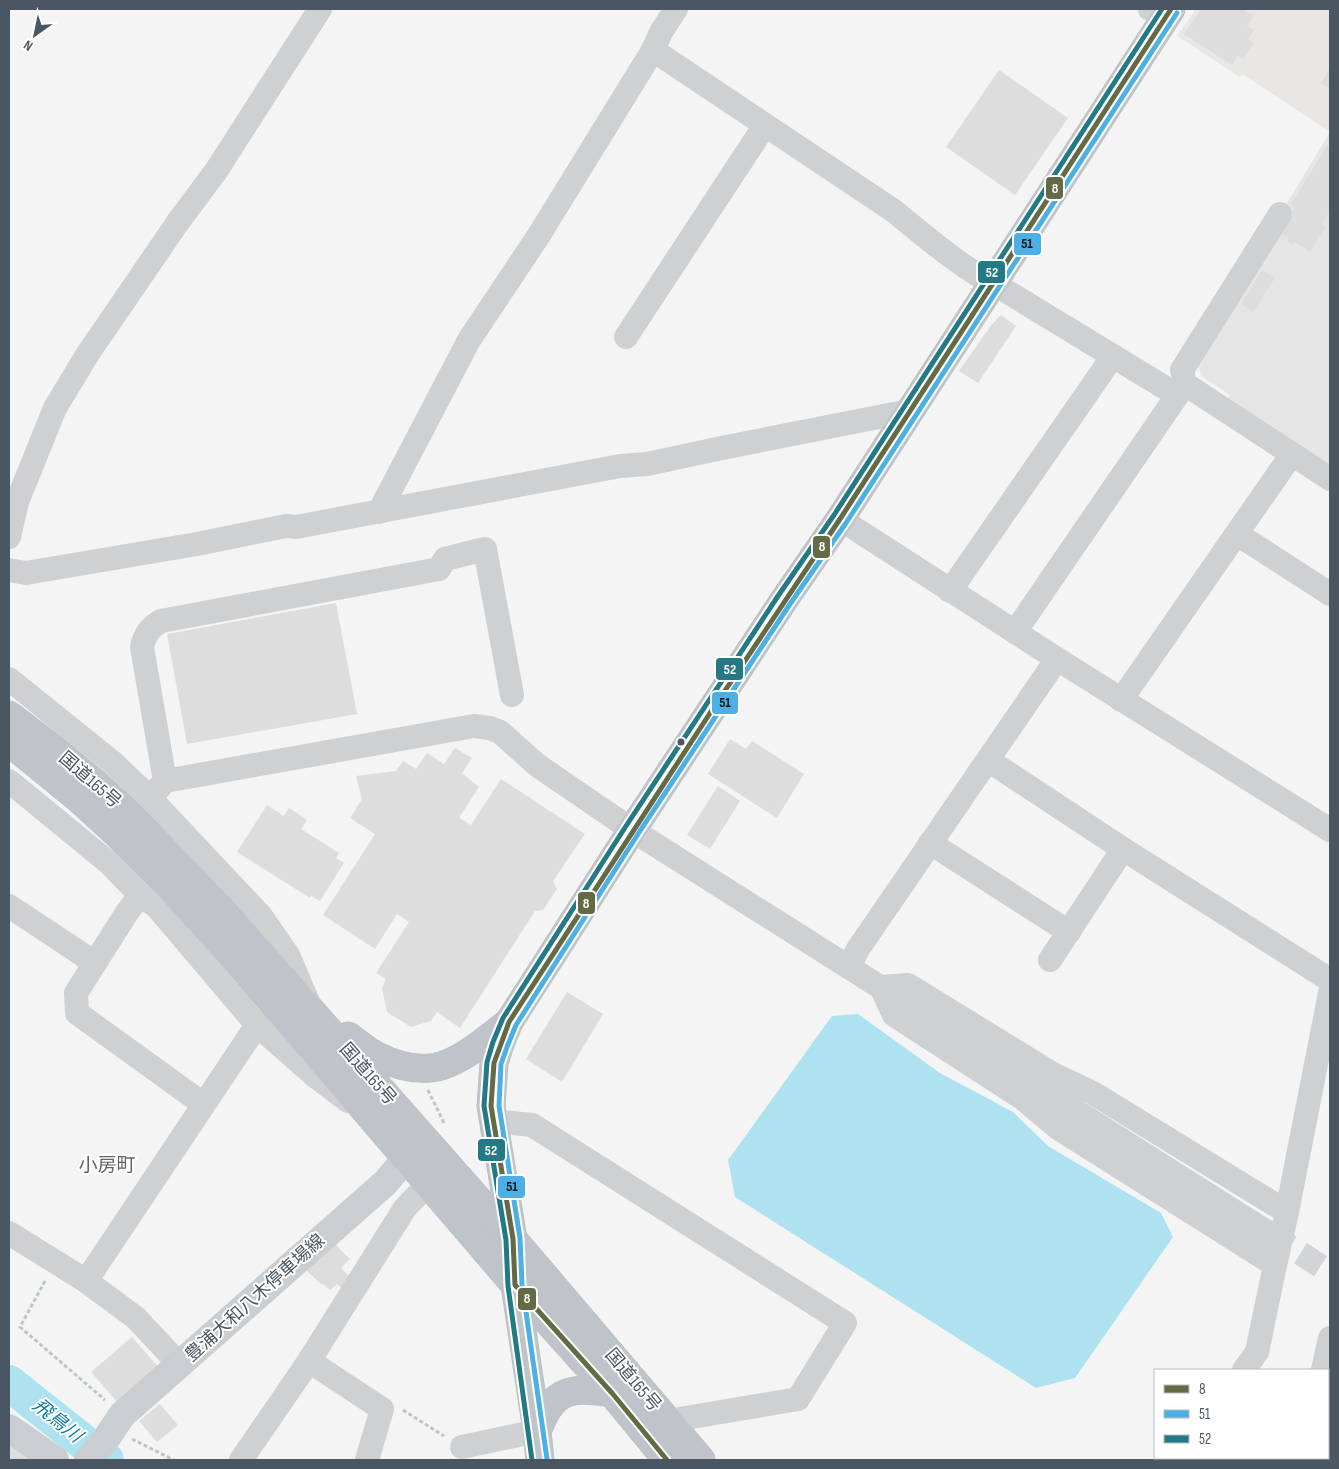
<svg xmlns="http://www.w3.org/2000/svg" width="1339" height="1469" font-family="'Sofia Sans Condensed','Noto Sans JP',sans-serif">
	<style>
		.commercial { fill: #e8e7e3 }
		.education { fill: #e6e5e6 }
		.water { fill: #aee2f0 }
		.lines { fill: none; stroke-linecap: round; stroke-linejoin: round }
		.river { stroke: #aee2f0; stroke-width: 36 }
		.building { fill: #ddddde }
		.minor-tunnel { stroke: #d2d4d7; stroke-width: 24; stroke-dasharray: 24 12; stroke-linecap: butt }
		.highway-casing { stroke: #b9bec3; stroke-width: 29 }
		.path { stroke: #bcc7c4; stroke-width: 3; stroke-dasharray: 4 2.5; stroke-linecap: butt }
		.minor { stroke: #ced0d2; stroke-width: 24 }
		.major { stroke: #caced1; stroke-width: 28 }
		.highway { stroke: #bec4c9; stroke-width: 28 }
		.bus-1-casing { stroke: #fff; stroke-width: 9 }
		.bus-2-casing { stroke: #fff; stroke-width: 9 }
		.bus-3-casing { stroke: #fff; stroke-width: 9 }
		.bus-1 { stroke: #646b44; stroke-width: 5 }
		.bus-2 { stroke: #4cb0e4; stroke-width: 5 }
		.bus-3 { stroke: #237a84; stroke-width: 5 }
		.bus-dot { fill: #4a5661; stroke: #fff; stroke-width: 2 }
		.labels { text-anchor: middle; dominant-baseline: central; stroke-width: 4; stroke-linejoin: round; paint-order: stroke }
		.street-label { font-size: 18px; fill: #4a5661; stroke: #fff }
		.neighbourhood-label { font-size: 19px; fill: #5f6368; stroke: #fff }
		.water-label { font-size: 19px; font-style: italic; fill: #0c7c9b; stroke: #fff }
		.line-badge { stroke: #fff; stroke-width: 2 }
		.badge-label { font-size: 14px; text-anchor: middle; font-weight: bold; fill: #fff }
		.pale-badge-label { font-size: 14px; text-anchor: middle; font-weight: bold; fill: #111 }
	</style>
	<rect width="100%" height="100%" fill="#f4f4f4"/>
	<path class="commercial" d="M1196,9h134v123l-88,-58 -2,3 -63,-41z"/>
	<path class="education" d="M1330,132v336l-103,-68 3,-5 -29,-19 -4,-16 87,-152z"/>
	<path class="water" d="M858,1014l82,59 73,39 35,34 113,67 12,24 -98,141 -39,10 -301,-191 -7,-37 104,-144z"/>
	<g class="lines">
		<path class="river" d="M9,1383l97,77"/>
	</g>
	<g class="building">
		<path d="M1201,9h42l11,7 -7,10 7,4 -6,9 6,4 -11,16 -5,-3 -6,9 -48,-31z"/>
		<path d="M1330,68v21l-9,-6z"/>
		<path d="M999,70l69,48 -53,77 -69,-48z"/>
		<path d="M1327,146l3,2v63l-8,13 4,3 -16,25 -15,-10 -2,3 -6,-4 1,-3 -9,-5 16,-26 -4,-3z"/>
		<path d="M1262,270l13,8 -22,34 -12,-8z"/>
		<path d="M1001,315l15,11 -38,57 -19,-12 33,-47z"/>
		<path d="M336,603l21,111 -170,30 -20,-110z"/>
		<path d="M730,739l16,10 6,-8 52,33 -27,44 -69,-44z"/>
		<path d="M455,748l17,10 -10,15 17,14 -20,31 12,7 30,-46 84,55 -32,47 4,8 -14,21 -8,1 -75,117 -23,-16 -6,9 -20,6 -24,-15 -5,-24 4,-9 -10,-6 33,-51 -12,-8 -22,35 -52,-34 52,-81 -25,-16 12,-19 -6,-23 40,-5 7,-10 13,8 11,-16 17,11z"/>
		<path d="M718,786l22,15 -30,48 -23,-14z"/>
		<path d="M267,805l17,11 5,-8 18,12 -6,9 38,24 -3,5 8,5 -24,38 -9,-5 -1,2 -73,-46z"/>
		<path d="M567,992l36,22 -41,68 -36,-23z"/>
		<path d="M334,1243l16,16 -9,9 10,10 -10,10 -4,-4 -7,6 -7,-6 -1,1 -16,-15z"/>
		<path d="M132,1337l29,33 -41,35 -29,-33z"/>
		<path d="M160,1404l18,21 -21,17 -18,-21z"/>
		<path d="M9,1443l25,17h-25z"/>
	</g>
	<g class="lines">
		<path class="minor-tunnel" d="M1270,1234l60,38"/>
		<defs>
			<g id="highway">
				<path d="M9,715l40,30 46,38 37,34 90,93 291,329 188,221"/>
				<path d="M9,742l70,57 37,34 50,50 71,78 278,324 97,108 55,67"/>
				<path d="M348,1036c10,7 19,15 29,20 60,30 86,1 132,-34"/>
				<path d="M537,1431c4,-8 7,-18 13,-25 15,-21 39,-16 62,-13"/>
				<path d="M540,1460l-3,-29 -22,-146 -2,-46 -22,-133 3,-43 6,-19 9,-22 123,-192 152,-230 56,-81 331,-510"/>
			</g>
		</defs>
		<use href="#highway" class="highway-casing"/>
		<g class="path">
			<path d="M428,1090l16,33"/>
			<path d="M45,1281l-25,46 85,73"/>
			<path d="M403,1410l41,26"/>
			<path d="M132,1439l42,21"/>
		</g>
		<g class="minor">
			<path d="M1150,9l15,9"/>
			<path d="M653,50l241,161c34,28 73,61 112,80l171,104"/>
			<path d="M1280,214l-98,156 3,14 145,95"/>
			<path d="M626,337l139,-212"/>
			<path d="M379,512l90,-172 70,-105 114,-185 8,-18 15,-23"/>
			<path d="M840,519l217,140 273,171"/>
			<path d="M1237,534l93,60"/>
			<path d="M9,537l8,-35 38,-94 32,-53 91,-133 38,-51 104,-162"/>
			<path d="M9,570l17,3 171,-29 89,-18 10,1 324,-61 27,-2 75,-16 187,-37"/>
			<path d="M950,591l163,-235"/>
			<path d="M1015,632l170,-248"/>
			<path d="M9,679l102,82 39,37 111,118 27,39 20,47"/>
			<path d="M1121,700l171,-246"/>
			<path d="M988,760l135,89 207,131"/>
			<path d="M9,781l100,82 31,32 17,12 100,118 58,51 33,25"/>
			<path d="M165,781l-23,-134c3,-13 8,-20 19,-26l278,-52 6,-10 40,-10 27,146"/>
			<path d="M150,798l15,-17 309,-55 16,2 10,4 37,33 95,65 638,404"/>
			<path d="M930,843l139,89"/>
			<path d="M140,895l-14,19 -50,79 1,20 126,91"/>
			<path d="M9,906l74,49 10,10"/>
			<path d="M1050,960l73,-111"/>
			<path d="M849,967l9,-18 199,-290"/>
			<path d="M908,985l143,88 42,20 194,119 -12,53 -217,-137 -36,-30 -128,-83 -13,-28z"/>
			<path d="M493,1121l39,4 313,198 -47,76 -130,22"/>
			<path d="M1287,1212l43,-219"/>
			<path d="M9,1233l77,48 50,37 44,47"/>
			<path d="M86,1281l171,-256"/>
			<path d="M1244,1370l13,-18 18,-87"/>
			<path d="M1323,1370l7,-32"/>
			<path d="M462,1447l75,-16"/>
			<path d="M1328,1451l2,2"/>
			<path d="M241,1460l68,-99"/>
			<path d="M367,1460l15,-51 -73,-48 96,-153 24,-25"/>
			<path d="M1305,1460v-2"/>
		</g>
		<g class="major">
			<path d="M9,1428l46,32"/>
			<path d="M88,1460l18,-21 16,-24 263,-232 36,-42"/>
		</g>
		<use href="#highway" class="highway"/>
		<defs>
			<path id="bus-1" d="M667,1460l-55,-67 -97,-108 -2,-46 -22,-133 3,-43 15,-41 205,-315 126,-188 331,-510"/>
			<path id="bus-2" d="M547,1459l-25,-175 -2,-46 -21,-132 2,-42 6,-17 9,-22 122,-191 152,-230 56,-81 331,-510"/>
			<path id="bus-3" d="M532,1460l-24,-174 -2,-46 -22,-134 3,-44 6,-20 10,-24 123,-192 152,-230 56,-81 328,-506"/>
		</defs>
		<use href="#bus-1" class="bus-1-casing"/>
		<use href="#bus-2" class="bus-2-casing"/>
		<use href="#bus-3" class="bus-3-casing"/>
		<use href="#bus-1" class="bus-1"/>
		<use href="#bus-2" class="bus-2"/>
		<use href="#bus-3" class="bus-3"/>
	</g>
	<circle class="bus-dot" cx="681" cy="742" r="4.5"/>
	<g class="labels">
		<g class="street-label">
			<text transform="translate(90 780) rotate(41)">国道165号</text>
			<text transform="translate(368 1074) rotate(49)">国道165号</text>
			<text transform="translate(255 1298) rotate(-42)">豊浦大和八木停車場線</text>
			<text transform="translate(633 1380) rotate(50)">国道165号</text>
		</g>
		<g class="neighbourhood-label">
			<text x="107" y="1165">小房町</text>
		</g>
		<g class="water-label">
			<text transform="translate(57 1421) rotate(39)">飛鳥川</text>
		</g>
	</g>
	<g class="line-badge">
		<rect x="1045" y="176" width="19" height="24" rx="5" fill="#646b44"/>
		<rect x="1013" y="232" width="29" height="24" rx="5" fill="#4cb0e4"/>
		<rect x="977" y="260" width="29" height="24" rx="5" fill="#237a84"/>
		<rect x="812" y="535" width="19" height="24" rx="5" fill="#646b44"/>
		<rect x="715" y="657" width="29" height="24" rx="5" fill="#237a84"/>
		<rect x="711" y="691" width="28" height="24" rx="5" fill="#4cb0e4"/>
		<rect x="577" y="891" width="19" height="24" rx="5" fill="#646b44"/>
		<rect x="477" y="1138" width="29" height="24" rx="5" fill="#237a84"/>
		<rect x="497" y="1175" width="29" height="24" rx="5" fill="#4cb0e4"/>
		<rect x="517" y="1287" width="20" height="24" rx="5" fill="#646b44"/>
	</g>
	<g class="badge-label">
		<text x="1055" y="193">8</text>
		<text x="992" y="277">52</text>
		<text x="822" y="551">8</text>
		<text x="730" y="674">52</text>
		<text x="586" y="908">8</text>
		<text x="491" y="1155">52</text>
		<text x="527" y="1303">8</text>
	</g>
	<g class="pale-badge-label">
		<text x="1027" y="248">51</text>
		<text x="725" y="707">51</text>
		<text x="512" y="1191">51</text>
	</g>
	<rect width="1339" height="1469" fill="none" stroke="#4a5661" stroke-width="20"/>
	<rect x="1154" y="1369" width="175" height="90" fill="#ffffff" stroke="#b7bbc0"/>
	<rect x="1164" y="1385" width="25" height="8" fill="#646b44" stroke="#b7bbc0"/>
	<text x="1199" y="1394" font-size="15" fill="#4a5661">8</text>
	<rect x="1164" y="1410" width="25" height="8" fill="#4cb0e4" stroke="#b7bbc0"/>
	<text x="1199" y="1419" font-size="15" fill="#4a5661">51</text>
	<rect x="1164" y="1435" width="25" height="8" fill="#237a84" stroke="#b7bbc0"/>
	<text x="1199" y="1444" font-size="15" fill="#4a5661">52</text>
	<g transform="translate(35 35) rotate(213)" stroke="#ffffff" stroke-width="4" paint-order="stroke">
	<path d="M0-4L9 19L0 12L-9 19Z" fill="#4a5661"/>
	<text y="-8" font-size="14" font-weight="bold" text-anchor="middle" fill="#4a5661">N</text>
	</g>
</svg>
